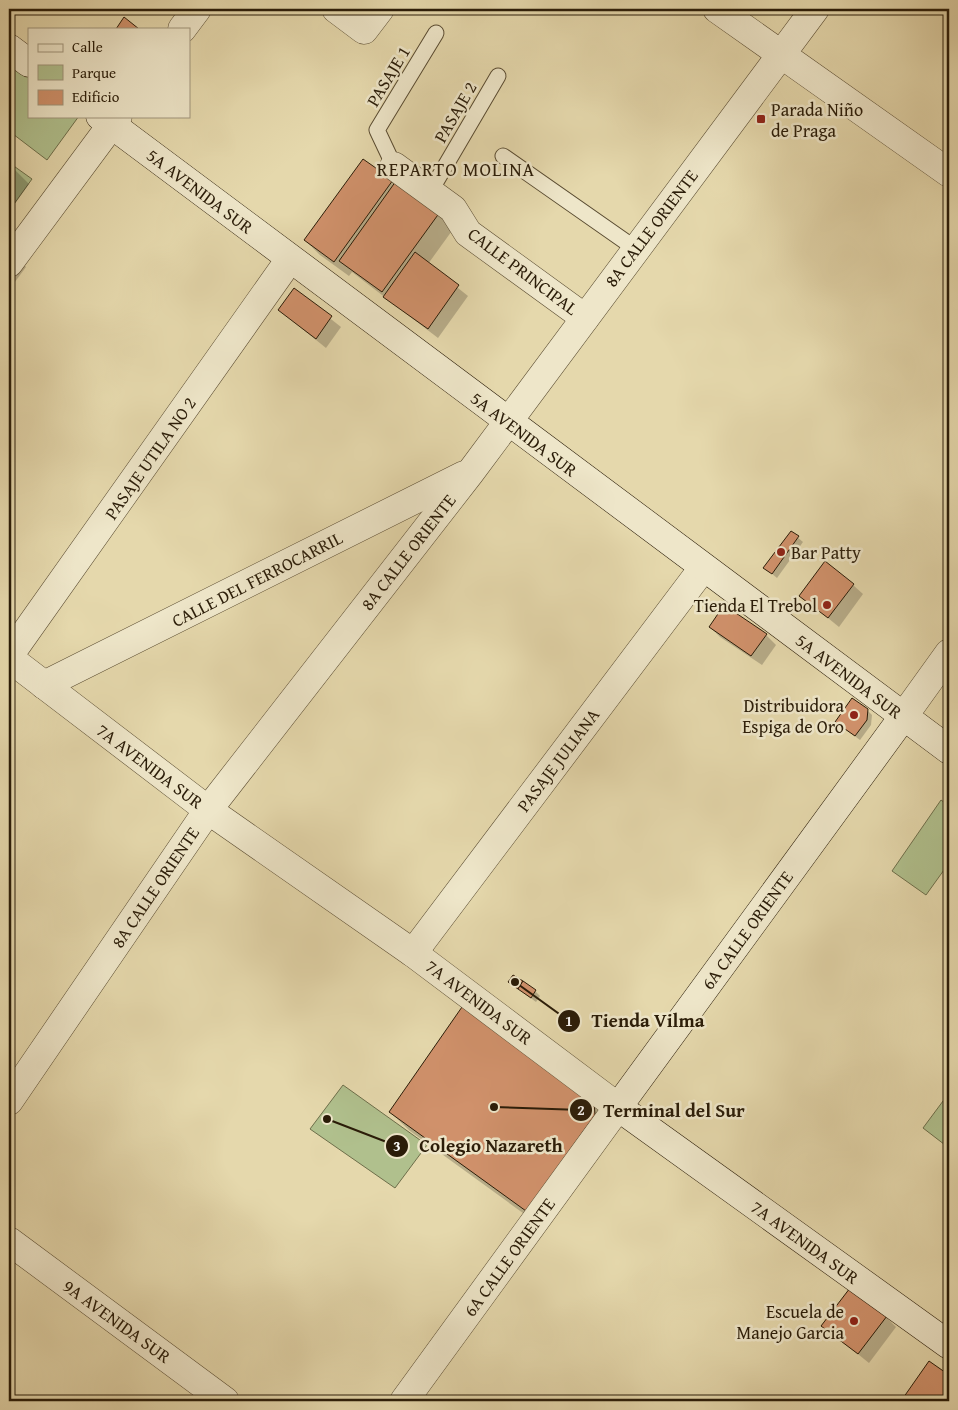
<svg xmlns="http://www.w3.org/2000/svg" width="958" height="1410" font-family="'Gentium Book Plus',serif">
	<style>
		.green { fill: #b0c08d; stroke: #6d6e4a }
		.shadow { fill: #0003 }
		.building { fill: #d0916b; stroke: #2a1c08 }
		.lines { fill: none; stroke-linecap: round; stroke-linejoin: round }
		.lane-casing { stroke: #594b31; stroke-width: 17 }
		.street-casing { stroke: #594b31; stroke-width: 29 }
		.secondary-casing { stroke: #2a1c08; stroke-width: 29 }
		.lane { stroke: #eee6c9; stroke-width: 15 }
		.street { stroke: #eee6c9; stroke-width: 28 }
		.secondary { stroke: #eee6c9; stroke-width: 28 }
		.poi-dot { fill: #8f2418; stroke: #eee6c9; stroke-width: 2 }
		.labels { text-anchor: middle; dominant-baseline: central; stroke-width: 5; stroke-linejoin: round; paint-order: stroke }
		.street-label { font-size: 18px; fill: #2a1c08; stroke: #eee6c9 }
		.poi-label { font-size: 18px; fill: #2a1c08; stroke: #eee6c9; text-anchor: end }
		.neighbourhood-label { font-size: 19px; letter-spacing: 1px; fill: #2a1c08; stroke: #eee6c9 }
		.leader { fill: none; stroke: #2a1c08; stroke-width: 2 }
		.callout-dot { fill: #2a1c08; stroke: #eee6c9; stroke-width: 2 }
		.mark-label { font-size: 15px; text-anchor: middle; font-weight: bold; fill: #fff }
		.callout-label { font-size: 19px; text-anchor: middle; font-weight: bold; fill: #2a1c08; stroke: #eee6c9; stroke-width: 5; stroke-linejoin: round; paint-order: stroke }
	</style>
	<rect width="100%" height="100%" fill="#e5d8ac"/>
	<filter id="stains"><feTurbulence type="fractalNoise" baseFrequency=".004" numOctaves="4"/><feColorMatrix values="0 0 0 0 .2 0 0 0 0 .09 0 0 0 0 .02 0 0 0 .5 -.17"/></filter>
	<radialGradient id="worn" r=".72"><stop offset=".6" stop-color="#630" stop-opacity="0"/><stop offset="1" stop-color="#630" stop-opacity=".3"/></radialGradient>
	<g class="green">
		<path d="M9,60l20,15v41h50l-32,44 -38,-29z"/>
		<path d="M11,164l21,15 -23,32v-44z"/>
		<path d="M941,800l8,6v57l-23,32 -34,-24z"/>
		<path d="M343,1085l84,60 -32,43 -85,-59z"/>
		<path d="M949,1093v55l-26,-20z"/>
	</g>
	<g class="shadow">
		<path d="M20,9h10l-4,5z"/>
		<path d="M9,164l20,20 -20,28z"/>
		<path d="M392,181l47,32 15,15 -26,36 40,32 -30,42 -86,-66 -3,4 -29,-21 -15,-15z"/>
		<path d="M9,249l17,18 -17,23z"/>
		<path d="M294,290l47,37 -15,21 -47,-38z"/>
		<path d="M791,532l12,10 -26,36 -12,-10z"/>
		<path d="M853,585l10,9 -24,33 -38,-31z"/>
		<path d="M710,627l56,8 10,10 -14,20 -42,-28z"/>
		<path d="M949,690v15l-4,-9z"/>
		<path d="M867,710l5,5 -1,10 -11,15 -24,-18z"/>
		<path d="M509,982l26,9 5,5 -4,6z"/>
		<path d="M593,1102l19,19 -67,108 -135,-98 -20,-19z"/>
		<path d="M886,1317l10,10 -27,36 -46,-37z"/>
		<path d="M930,1363l19,14v24h-46z"/>
	</g>
	<g class="building">
		<path d="M124,17l15,12h-23z"/>
		<path d="M363,159l30,21 -59,82 -30,-22z"/>
		<path d="M396,181l44,31 -58,80 -43,-31z"/>
		<path d="M415,252l44,33 -31,44 -45,-32z"/>
		<path d="M294,288l38,28 -16,23 -38,-29z"/>
		<path d="M791,531l8,5 -27,38 -9,-6z"/>
		<path d="M825,561l29,23 -26,34 -29,-22z"/>
		<path d="M724,605l43,29 -16,22 -42,-29z"/>
		<path d="M852,698l16,11 -1,11 -12,16 -20,-14z"/>
		<path d="M513,975l10,6 -5,8 -10,-7z"/>
		<path d="M523,981l13,9 -5,8 -13,-9z"/>
		<path d="M462,1007l132,94 1,14 -69,96 -137,-99z"/>
		<path d="M850,1288l37,28 -29,38 -37,-28z"/>
		<path d="M929,1361l20,14v26h-48z"/>
	</g>
	<g class="lines">
		<defs>
			<g id="lane">
				<path d="M503,156l133,93"/>
				<path d="M394,166l-17,-36 59,-97"/>
				<path d="M430,192l68,-116"/>
			</g>
			<g id="street">
				<path d="M336,9l28,21 16,-21"/>
				<path d="M717,9l232,164"/>
				<path d="M182,29l15,-20"/>
				<path d="M394,166l59,43 15,24 117,85"/>
				<path d="M9,263l109,-147"/>
				<path d="M9,656l281,-397"/>
				<path d="M9,658l199,152 205,143 205,154 -214,294"/>
				<path d="M44,685l420,-210"/>
				<path d="M903,717l46,-64"/>
				<path d="M413,953l290,-385"/>
				<path d="M9,1101l199,-291 262,-337 345,-464"/>
				<path d="M9,1241l216,160"/>
			</g>
			<g id="secondary">
				<path d="M9,48l20,15"/>
				<path d="M100,116l849,634"/>
				<path d="M903,717l-285,390 331,238"/>
			</g>
		</defs>
		<use href="#lane" class="lane-casing"/>
		<use href="#street" class="street-casing"/>
		<use href="#secondary" class="secondary-casing"/>
		<use href="#lane" class="lane"/>
		<use href="#street" class="street"/>
		<use href="#secondary" class="secondary"/>
	</g>
	<g class="poi-dot">
		<rect x="756" y="114" width="10" height="10" rx="2.5"/>
		<circle cx="781" cy="552" r="5"/>
		<circle cx="827" cy="605" r="5"/>
		<circle cx="854" cy="715" r="5"/>
		<circle cx="854" cy="1321" r="5"/>
	</g>
	<g class="labels">
		<g class="street-label">
			<text transform="translate(388 76) rotate(-59)">PASAJE 1</text>
			<text transform="translate(455 112) rotate(-60)">PASAJE 2</text>
			<text transform="translate(200 191) rotate(37)">5A AVENIDA SUR</text>
			<text transform="translate(651 228) rotate(-53)">8A CALLE ORIENTE</text>
			<text transform="translate(523 271) rotate(37)">CALLE PRINCIPAL</text>
			<text transform="translate(524 434) rotate(37)">5A AVENIDA SUR</text>
			<text transform="translate(150 458) rotate(-55)">PASAJE UTILA NO 2</text>
			<text transform="translate(408 552) rotate(-52)">8A CALLE ORIENTE</text>
			<text transform="translate(257 579) rotate(-27)">CALLE DEL FERROCARRIL</text>
			<text transform="translate(849 676) rotate(37)">5A AVENIDA SUR</text>
			<text transform="translate(558 760) rotate(-53)">PASAJE JULIANA</text>
			<text transform="translate(150 766) rotate(37)">7A AVENIDA SUR</text>
			<text transform="translate(155 887) rotate(-56)">8A CALLE ORIENTE</text>
			<text transform="translate(747 930) rotate(-54)">6A CALLE ORIENTE</text>
			<text transform="translate(479 1002) rotate(37)">7A AVENIDA SUR</text>
			<text transform="translate(805 1242) rotate(36)">7A AVENIDA SUR</text>
			<text transform="translate(509 1257) rotate(-54)">6A CALLE ORIENTE</text>
			<text transform="translate(117 1321) rotate(36)">9A AVENIDA SUR</text>
		</g>
		<g class="poi-label">
			<text x="771" y="109" text-anchor="start">Parada Niño<tspan x="771" dy="21">de Praga</tspan></text>
			<text x="791" y="552" text-anchor="start">Bar Patty</text>
			<text x="817" y="605">Tienda El Trebol</text>
			<text x="844" y="705">Distribuidora<tspan x="844" dy="21">Espiga de Oro</tspan></text>
			<text x="844" y="1311">Escuela de<tspan x="844" dy="21">Manejo Garcia</tspan></text>
		</g>
		<g class="neighbourhood-label">
			<text x="456" y="169">REPARTO MOLINA</text>
		</g>
	</g>
	<path class="leader" d="M515 982L569 1021M494 1107L581 1110M327 1119L397 1146"/>
	<g class="callout-dot">
		<circle cx="515" cy="982" r="5"/>
		<circle cx="494" cy="1107" r="5"/>
		<circle cx="327" cy="1119" r="5"/>
		<circle cx="569" cy="1021" r="12"/>
		<circle cx="581" cy="1110" r="12"/>
		<circle cx="397" cy="1146" r="12"/>
	</g>
	<g class="mark-label">
		<text x="569" y="1026">1</text>
		<text x="581" y="1115">2</text>
		<text x="397" y="1151">3</text>
	</g>
	<g class="callout-label">
		<text x="648" y="1027">Tienda Vilma</text>
		<text x="674" y="1117">Terminal del Sur</text>
		<text x="491" y="1152">Colegio Nazareth</text>
	</g>
	<rect width="958" height="1410" fill="none" stroke="#e5d8ac" stroke-width="30"/>
	<rect x="10" y="10" width="938" height="1390" fill="none" stroke="#2a1c08" stroke-width="2.5"/>
	<rect x="15" y="15" width="928" height="1380" fill="none" stroke="#2a1c08"/>
	<rect x="28" y="28" width="162" height="90" fill="#eee6c9" stroke="#a0957c"/>
	<rect x="38" y="44" width="25" height="8" fill="#eee6c9" stroke="#a0957c"/>
	<text x="72" y="52" font-size="15" fill="#2a1c08">Calle</text>
	<rect x="38" y="65" width="25" height="15" fill="#b0c08d" stroke="#a0957c"/>
	<text x="72" y="78" font-size="15" fill="#2a1c08">Parque</text>
	<rect x="38" y="90" width="25" height="15" fill="#d0916b" stroke="#a0957c"/>
	<text x="72" y="102" font-size="15" fill="#2a1c08">Edificio</text>
	<rect width="100%" height="100%" filter="url(#stains)"/>
	<rect width="100%" height="100%" fill="url(#worn)"/>
</svg>
